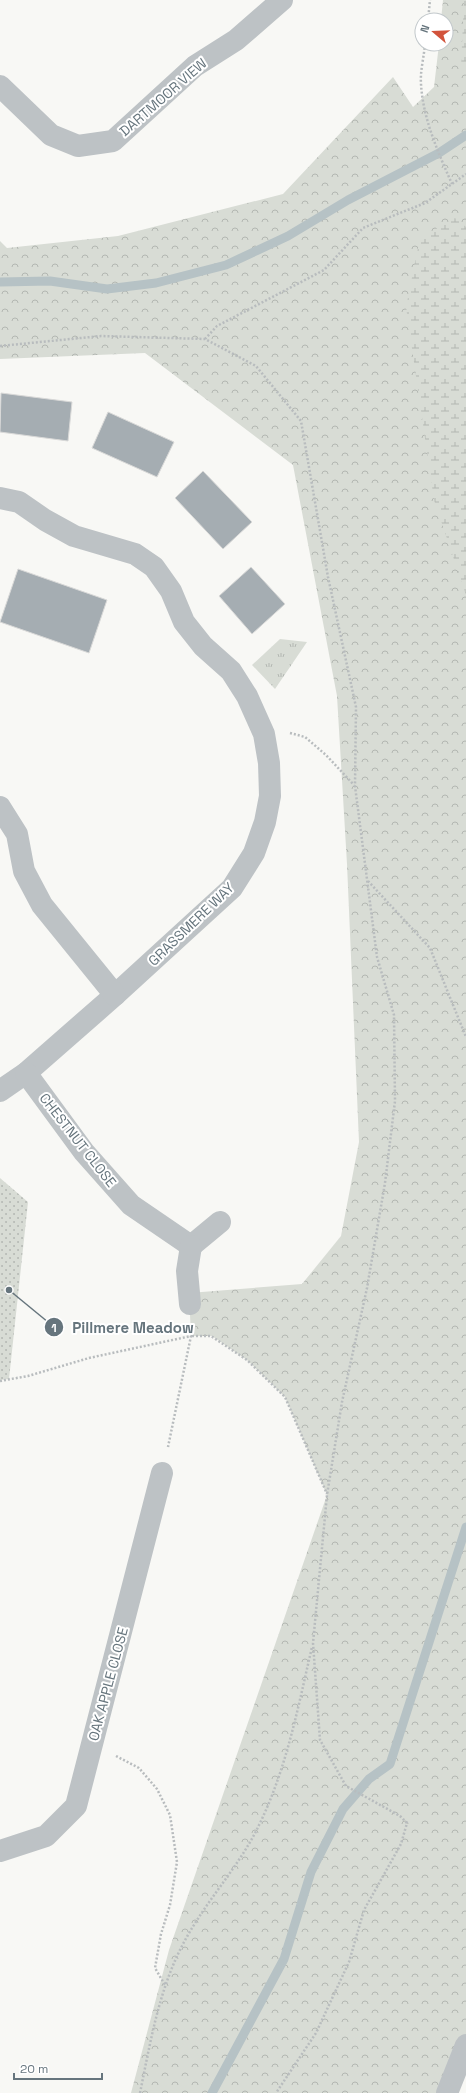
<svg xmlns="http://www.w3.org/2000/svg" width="466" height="2093" font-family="'Space Grotesk',sans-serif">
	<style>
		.grass { fill: url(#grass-dots) }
		.forest { fill: url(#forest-crowns) }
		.wetland { fill: url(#wetland-marsh) }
		.park { fill: url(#park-tufts) }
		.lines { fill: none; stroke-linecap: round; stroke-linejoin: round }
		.stream { stroke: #b6c2c5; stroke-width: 9 }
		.building { fill: #a5adb2; stroke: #d9d9d8 }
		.path { stroke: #b8bcbe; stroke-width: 2.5; stroke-dasharray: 2 2; stroke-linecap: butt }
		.minor { stroke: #bdc2c5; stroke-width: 22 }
		.labels { text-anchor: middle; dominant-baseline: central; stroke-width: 4; stroke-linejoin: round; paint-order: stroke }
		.street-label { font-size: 14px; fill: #66757d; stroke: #fff }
		.leader { fill: none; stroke: #66757d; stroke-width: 1.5 }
		.callout-dot { fill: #66757d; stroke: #fff; stroke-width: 1.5 }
		.mark-label { font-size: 12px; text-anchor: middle; font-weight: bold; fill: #fff }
		.callout-label { font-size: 15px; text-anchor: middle; font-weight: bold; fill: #66757d; stroke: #fff; stroke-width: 4; stroke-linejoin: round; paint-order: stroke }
	</style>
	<defs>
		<pattern id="grass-dots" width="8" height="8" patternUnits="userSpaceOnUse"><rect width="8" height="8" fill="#d8dcd5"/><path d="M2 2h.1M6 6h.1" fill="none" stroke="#b3b7b2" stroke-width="1.8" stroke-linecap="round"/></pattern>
		<pattern id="forest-crowns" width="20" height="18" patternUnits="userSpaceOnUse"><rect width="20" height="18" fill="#d8dcd5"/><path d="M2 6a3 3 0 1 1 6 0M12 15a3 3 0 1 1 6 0" fill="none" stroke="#b3b7b2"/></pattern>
		<pattern id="wetland-marsh" width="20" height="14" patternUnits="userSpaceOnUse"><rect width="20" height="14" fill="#d8dcd5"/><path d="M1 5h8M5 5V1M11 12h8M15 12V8" fill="none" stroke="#b3b7b2"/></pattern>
		<pattern id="park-tufts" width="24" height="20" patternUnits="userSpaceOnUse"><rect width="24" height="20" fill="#d8dcd5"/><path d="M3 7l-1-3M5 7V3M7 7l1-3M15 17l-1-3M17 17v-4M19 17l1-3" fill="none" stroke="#b3b7b2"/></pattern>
	</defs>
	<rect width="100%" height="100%" fill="#f8f8f5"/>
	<path class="grass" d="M0,1178l28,24 -19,177 -9,1z"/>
	<path class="forest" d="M443,0h23v2046l-19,47h-316l38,-143 158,-455 -42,-98 -38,-37 -35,-24h-21l-2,-43 113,-9 39,-48 18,-94 -12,-278 -10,-168 -44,-231 -148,-112 -145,6v-118l7,7 111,-12 165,-42 110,-117 20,30 21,-20 5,-43h7v-24h-5z"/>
	<g class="wetland">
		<path d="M464,0h2v67h-5z"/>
		<path d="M455,218l11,9v368l-32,-95 -28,-193 14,-69z"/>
	</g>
	<path class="park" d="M280,639l27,3 -32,47 -23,-24z"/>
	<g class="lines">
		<g class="stream">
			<path d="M0,282l50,-1 57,8 49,-6 70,-18 62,-29 60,-36 91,-47 27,-18"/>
			<path d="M212,2093l72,-134 27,-87 32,-63 26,-30 21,-15 76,-237"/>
		</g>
	</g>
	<g class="building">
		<path d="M1,393l71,9 -4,39 -68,-9z"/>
		<path d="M108,412l66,30 -17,35 -65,-29z"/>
		<path d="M203,471l49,51 -29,27 -48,-51z"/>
		<path d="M251,567l34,37 -33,30 -33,-38z"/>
		<path d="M18,569l89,31 -18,53 -89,-31z"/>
	</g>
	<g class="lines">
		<g class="path">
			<path d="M428,20l2,-20"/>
			<path d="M425,44c-1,13 -5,27 -4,40 2,35 17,68 31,100"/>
			<path d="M205,339l12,-13 107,-56 39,-42 62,-25 41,-29"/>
			<path d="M0,346l101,-10 104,3 51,27 45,55 27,156 28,130 -1,79 22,171 17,58 1,86 -10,82 -18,105 -25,114 -15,93 -14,148 7,97 26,46 54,30 7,7 -6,21 -37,66 -15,52 -33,71 -40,60"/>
			<path d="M290,733l15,4 21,18 28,30"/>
			<path d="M368,881l62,67 36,89"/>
			<path d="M191,1329v7h20l36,24 38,37 42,97"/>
			<path d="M0,1381l28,-5 61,-18 102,-22 -23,111"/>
			<path d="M116,1756l23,12 18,21 13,26 7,47 -7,43 -9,29 -6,34 10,17"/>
			<path d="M140,2093c11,-54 20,-110 48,-158 22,-39 53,-71 72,-112 27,-56 38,-116 52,-176"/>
		</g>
		<g class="minor">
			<path d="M0,86l51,49 27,11 35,-5 82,-75 41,-26 46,-40"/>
			<path d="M0,498l19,4 26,18 29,16 61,18 19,13 17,24 13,31 19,24 28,25 16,25 17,38 5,29 1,33 -5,26 -11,31 -22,35 -117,107 -89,78 -26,18"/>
			<path d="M0,807l17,27 7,37 18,34 73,90"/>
			<path d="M26,1073l58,79 47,53 60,41 29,-24"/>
			<path d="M190,1304l-3,-33 4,-25"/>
			<path d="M0,1851l46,-15 30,-30 86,-333"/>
			<path d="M447,2093l19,-48"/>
		</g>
	</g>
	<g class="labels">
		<g class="street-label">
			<text transform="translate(163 97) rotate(-41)">DARTMOOR VIEW</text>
			<text transform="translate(191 924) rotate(-44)">GRASSMERE WAY</text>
			<text transform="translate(78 1140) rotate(52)">CHESTNUT CLOSE</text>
			<text transform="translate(108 1684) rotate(-75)">OAK APPLE CLOSE</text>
		</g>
	</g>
	<path class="leader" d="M9 1290L54 1327"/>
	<g class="callout-dot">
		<circle cx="9" cy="1290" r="4"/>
		<circle cx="54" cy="1327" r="10"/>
	</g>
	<g class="mark-label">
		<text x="54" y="1332">1</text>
	</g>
	<g class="callout-label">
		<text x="133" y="1333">Pillmere Meadow</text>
	</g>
	<g transform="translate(434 32) rotate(289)"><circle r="19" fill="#ffffff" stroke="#c2c8cb"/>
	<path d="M0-3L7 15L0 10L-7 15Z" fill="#d2533b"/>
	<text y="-6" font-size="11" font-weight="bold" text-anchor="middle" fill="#66757d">N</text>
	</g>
	<path d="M14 2073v6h88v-6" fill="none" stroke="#66757d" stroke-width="2"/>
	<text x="20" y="2073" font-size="12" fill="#66757d" stroke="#ffffff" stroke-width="3" paint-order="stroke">20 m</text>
</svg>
